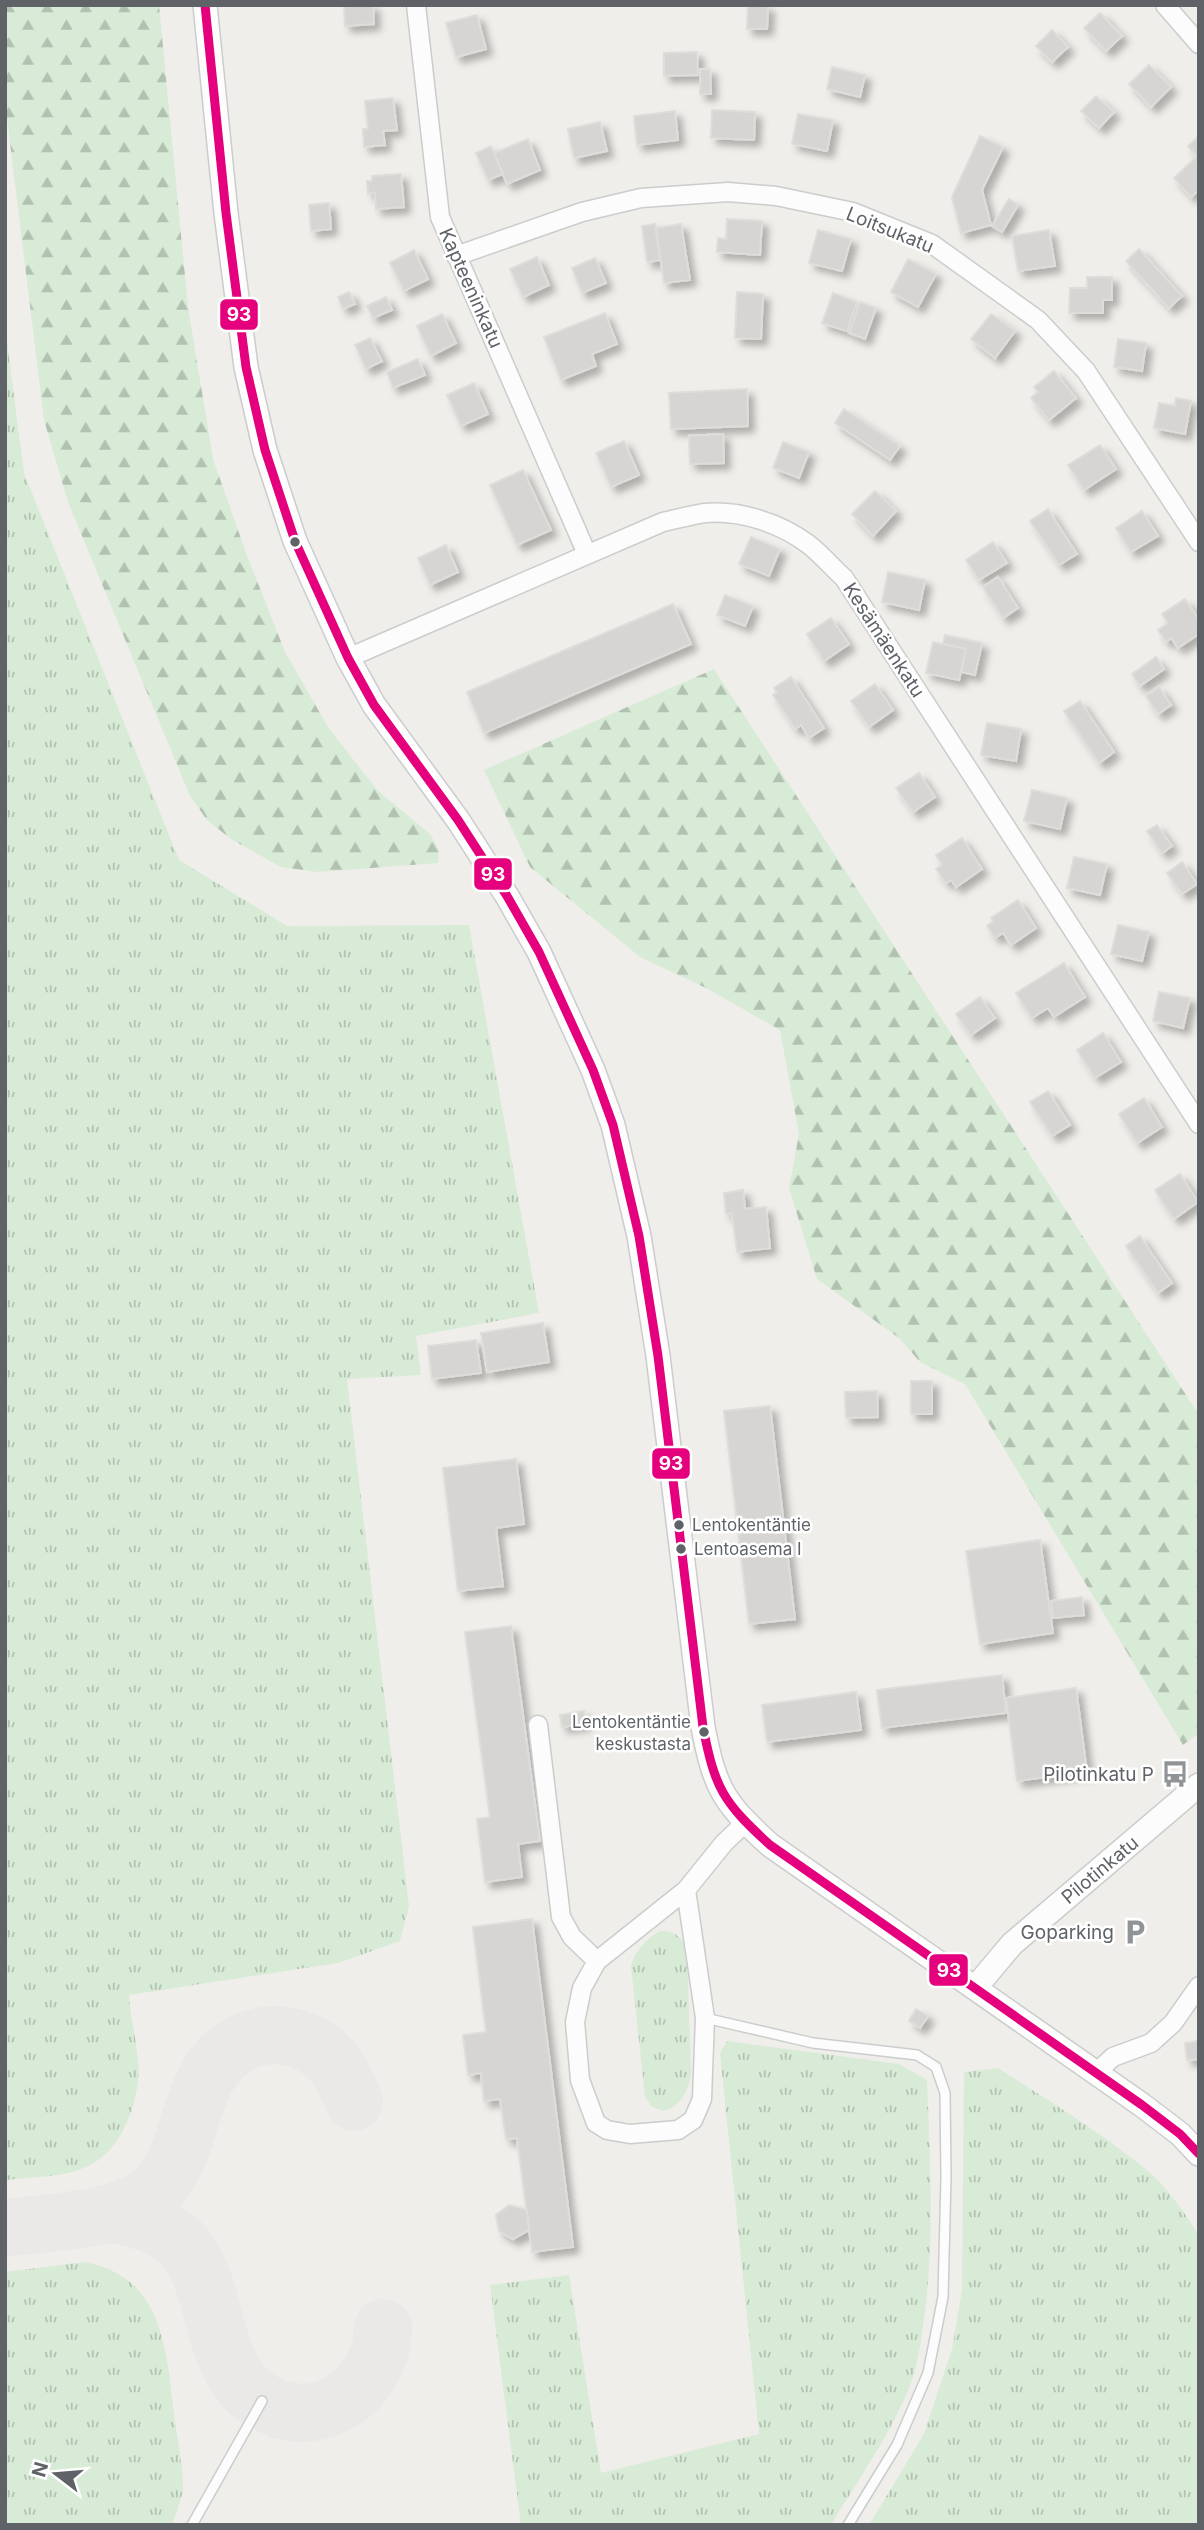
<svg xmlns="http://www.w3.org/2000/svg" width="1204" height="2530" font-family="Inter,sans-serif">
	<style>
		.grass { fill: url(#grass-tufts) }
		.forest { fill: url(#forest-firs) }
		.lines { fill: none; stroke-linecap: round; stroke-linejoin: round }
		.taxiway { stroke: #eae9e7; stroke-width: 58 }
		.building { fill: #d6d5d3; stroke: #deddd9; stroke-width: 2; filter: url(#shadow) }
		.service-casing { stroke: #cbcccc; stroke-width: 12 }
		.minor-casing { stroke: #cbcccc; stroke-width: 21 }
		.tertiary-casing { stroke: #cbcccc; stroke-width: 26 }
		.service { stroke: #fdfcfc; stroke-width: 9 }
		.minor { stroke: #fdfcfc; stroke-width: 18 }
		.tertiary { stroke: #fdfcfc; stroke-width: 23 }
		.bus-1-casing { stroke: #fff; stroke-width: 14 }
		.bus-1 { stroke: #e5007d; stroke-width: 9 }
		.bus-dot { fill: #5f6368; stroke: #fff; stroke-width: 2.5 }
		.labels { text-anchor: middle; dominant-baseline: central; stroke-width: 5; stroke-linejoin: round; paint-order: stroke }
		.bus-label { font-size: 17px; fill: #5f6368; stroke: #fff; text-anchor: start }
		.street-label { font-size: 19px; fill: #5f6368; stroke: #fff }
		.poi-label { font-size: 19px; fill: #5f6368; stroke: #fff; text-anchor: end }
		.line-badge { stroke: #fff; stroke-width: 2.5 }
		.badge-label { font-size: 19px; text-anchor: middle; font-weight: bold; fill: #fff }
	</style>
	<defs>
		<pattern id="grass-tufts" width="24" height="20" patternUnits="userSpaceOnUse" patternTransform="scale(1.75)"><rect width="24" height="20" fill="#d8ebd6"/><path d="M3 7l-1-3M5 7V3M7 7l1-3M15 17l-1-3M17 17v-4M19 17l1-3" fill="none" stroke="#b2c2b1"/></pattern>
		<pattern id="forest-firs" width="22" height="20" patternUnits="userSpaceOnUse" patternTransform="scale(1.75)"><rect width="22" height="20" fill="#d8ebd6"/><path d="M5 1l3.5 6h-7zM16 11l3.5 6h-7z" fill="#b2c2b1"/></pattern>
		<filter id="shadow"><feDropShadow dx="6" dy="6" stdDeviation="3.5" flood-color="#0004"/></filter>
	</defs>
	<rect width="100%" height="100%" fill="#efeeea"/>
	<g class="grass">
		<path d="M5,326l19,147 155,387 108,66 182,-1 70,388 -123,23 5,39 -74,4 62,527 -9,35 -62,22 -209,32c1,25 12,61 9,85 -3,31 -19,71 -48,85 -25,13 -58,12 -85,15z"/>
		<path d="M661,1931c15,0 20,6 26,19l4,125c-3,17 -11,32 -28,36l-12,-5 -6,-10 -14,-129c2,-14 17,-31 30,-36z"/>
		<path d="M727,2041l172,23 28,16c3,80 8,159 -3,239 -3,23 -6,45 -14,67 -20,49 -52,94 -79,139h-310l-31,-240 79,-10 32,198 158,-39 -39,-381z"/>
		<path d="M998,2068c51,33 104,65 151,104 19,16 36,42 50,63v290h-330l55,-91 28,-85 10,-59 2,-218z"/>
		<path d="M85,2262c78,15 81,86 89,152 3,24 9,51 9,75 -1,11 -8,25 -11,36h-167v-253z"/>
	</g>
	<g class="forest">
		<path d="M5,5h154l29,302 25,152 33,94 39,99 43,75 49,63 53,44 9,16 -1,13 -121,9 -36,-5 -50,-28 -24,-19 -17,-24 -122,-294 -24,-82 -39,-318z"/>
		<path d="M714,669l485,746v318l-16,12 -218,-361 -45,-22 -21,-24 -82,-59 -28,-91 10,-54 -19,-104 -74,-42 -66,-31 -110,-90 -46,-97z"/>
	</g>
	<g class="lines">
		<g class="taxiway">
			<path d="M112,2214c24,5 50,10 68,28 39,41 28,108 67,148 8,9 22,15 32,19 44,14 85,-13 100,-55 3,-8 3,-18 4,-26"/>
			<path d="M5,2228c43,-6 116,-7 148,-36 44,-40 30,-112 82,-145 16,-11 37,-14 56,-10 37,9 50,32 63,65"/>
		</g>
	</g>
	<g class="building">
		<path d="M344,5h29l1,19 -29,2z"/>
		<path d="M748,6h20l-1,23h-20z"/>
		<path d="M1100,13l22,23 -16,15 -22,-23z"/>
		<path d="M477,15l9,34 -30,8 -10,-34z"/>
		<path d="M1052,30l16,17 -16,15 -16,-16z"/>
		<path d="M697,52l1,23 -34,1v-23z"/>
		<path d="M1149,65l22,22 -20,20 -22,-23z"/>
		<path d="M832,67l33,8 -5,22 -33,-8z"/>
		<path d="M700,69h10l1,25h-11z"/>
		<path d="M1096,96l18,16 -15,16 -18,-17z"/>
		<path d="M393,98l4,32 -14,1 2,14 -21,2 -1,-18h5l-3,-28z"/>
		<path d="M712,110l43,2 -1,28 -43,-2z"/>
		<path d="M675,111l3,29 -41,5 -3,-29z"/>
		<path d="M798,114l35,6 -6,31 -35,-7z"/>
		<path d="M600,122l7,29 -33,7 -6,-29z"/>
		<path d="M980,136l23,11 -21,43 9,35 -30,8 -9,-36z"/>
		<path d="M1199,136v23l-11,-13z"/>
		<path d="M528,139l12,31 -33,14 -13,-31z"/>
		<path d="M491,146l12,28 -15,6 -12,-27z"/>
		<path d="M1197,156l2,3v31l-8,7 -17,-19z"/>
		<path d="M401,174l3,33 -28,2 -1,-16h-7l-1,-12h5v-5z"/>
		<path d="M1009,199l9,6 -16,27 -10,-6z"/>
		<path d="M329,203l2,26 -20,2 -2,-26z"/>
		<path d="M727,219l35,2 -2,34 -43,-3 1,-14 8,1z"/>
		<path d="M655,224l5,36 -13,2 -5,-36z"/>
		<path d="M681,224l9,56 -26,3 -8,-55z"/>
		<path d="M818,230l33,9 -9,32 -33,-8z"/>
		<path d="M1049,230l6,36 -37,5 -6,-35z"/>
		<path d="M1139,249l43,47 -13,12 -43,-47z"/>
		<path d="M414,250l14,29 -24,12 -14,-28z"/>
		<path d="M537,257l12,28 -26,12 -13,-28z"/>
		<path d="M595,258l11,25 -24,10 -10,-25z"/>
		<path d="M908,259l28,15 -18,33 -27,-15z"/>
		<path d="M1087,277h25v23h-9v13h-34l1,-25h17z"/>
		<path d="M349,292l6,12 -12,5 -5,-12z"/>
		<path d="M737,292l26,2 -2,45 -26,-1z"/>
		<path d="M833,293l24,9 -10,29 -25,-8z"/>
		<path d="M386,297l6,13 -19,8 -6,-12z"/>
		<path d="M860,302l16,6 -11,31 -16,-6z"/>
		<path d="M605,313l12,31 -25,10 4,12 -35,14 -17,-43z"/>
		<path d="M442,314l14,29 -25,13 -14,-30z"/>
		<path d="M991,314l24,17 -20,27 -24,-19z"/>
		<path d="M370,338l12,23 -16,8 -11,-24z"/>
		<path d="M1118,339l28,4 -4,28 -28,-4z"/>
		<path d="M418,359l7,16 -32,13 -6,-16z"/>
		<path d="M1054,371l22,27 -27,22 -18,-22 7,-6 -4,-5z"/>
		<path d="M474,383l14,31 -27,12 -14,-31z"/>
		<path d="M747,389l1,37 -77,3 -2,-36z"/>
		<path d="M1176,398l15,3 -6,33 -31,-6 5,-25 16,3z"/>
		<path d="M844,409l56,37 -10,14 -55,-37z"/>
		<path d="M723,434l1,29 -34,1 -1,-28z"/>
		<path d="M624,441l15,34 -28,12 -15,-34z"/>
		<path d="M783,442l26,10 -10,26 -26,-10z"/>
		<path d="M1100,445l16,24 -32,21 -16,-25z"/>
		<path d="M523,470l28,60 -34,15 -27,-60z"/>
		<path d="M875,491l21,20 -23,25 -21,-22z"/>
		<path d="M1048,509l29,45 -18,11 -29,-44z"/>
		<path d="M1142,511l16,25 -27,16 -15,-24z"/>
		<path d="M751,537l29,12 -11,27 -30,-12z"/>
		<path d="M993,542l14,21 -28,17 -13,-20z"/>
		<path d="M446,545l12,27 -28,13 -12,-27z"/>
		<path d="M888,572l37,8 -6,30 -37,-8z"/>
		<path d="M998,577l20,31 -15,10 -20,-31z"/>
		<path d="M725,595l28,11 -8,20 -28,-11z"/>
		<path d="M1185,599l14,21v14l-21,14 -7,-10 -5,4 -8,-12 10,-7 -6,-9z"/>
		<path d="M673,604l18,40 -207,89 -17,-41z"/>
		<path d="M831,618l18,26 -25,17 -17,-27z"/>
		<path d="M945,635l37,8 -7,32 -14,-3 5,-23 -23,-5z"/>
		<path d="M933,642l33,7 -7,31 -33,-7z"/>
		<path d="M1156,657l8,12 -24,17 -8,-12z"/>
		<path d="M791,677l33,51 -15,10 -8,-13 -6,4 -22,-34 4,-3 -3,-4z"/>
		<path d="M875,684l18,26 -24,17 -18,-26z"/>
		<path d="M1159,687l12,18 -13,9 -12,-18z"/>
		<path d="M1080,701l34,51 -15,11 -35,-52z"/>
		<path d="M987,723l34,6 -5,32 -35,-6z"/>
		<path d="M919,773l16,24 -22,15 -17,-24z"/>
		<path d="M1032,790l35,8 -7,31 -36,-8z"/>
		<path d="M1157,825l15,21 -10,7 -15,-22z"/>
		<path d="M962,838l20,31 -26,18 -5,-7 -5,3 -10,-14 6,-4 -6,-10z"/>
		<path d="M1074,857l33,7 -7,31 -33,-7z"/>
		<path d="M1182,862l15,22 -15,10 -15,-21z"/>
		<path d="M1018,900l18,28 -25,17 -8,-12 -8,5 -8,-12 6,-5 -2,-3z"/>
		<path d="M1118,925l31,7 -7,29 -31,-7z"/>
		<path d="M1064,963l21,34 -31,20 -6,-9 -16,10 -16,-25z"/>
		<path d="M1159,992l31,6 -7,30 -30,-7z"/>
		<path d="M980,997l15,21 -24,17 -15,-21z"/>
		<path d="M1103,1033l18,29 -26,16 -18,-28z"/>
		<path d="M1048,1091l22,34 -18,11 -22,-34z"/>
		<path d="M1144,1098l18,29 -25,16 -18,-29z"/>
		<path d="M1180,1174l18,28 -24,17 -19,-29z"/>
		<path d="M743,1190l2,19 21,-2 4,41 -33,4 -5,-39 -6,1 -2,-21z"/>
		<path d="M1140,1236l32,47 -14,10 -32,-47z"/>
		<path d="M543,1323l6,39 -62,10 -6,-39z"/>
		<path d="M476,1340l5,33 -49,6 -4,-33z"/>
		<rect x="911" y="1381" width="21" height="33"/>
		<path d="M877,1391l1,26 -32,1 -1,-26z"/>
		<path d="M770,1406l25,213 -46,5 -25,-213z"/>
		<path d="M516,1459l8,65 -28,4 7,58 -45,5 -15,-123z"/>
		<path d="M1040,1540l13,93 -73,11 -14,-93z"/>
		<path d="M1082,1597l2,18 -31,3 -2,-17z"/>
		<path d="M511,1626l29,215 -22,3 4,33 -37,5 -8,-63 13,-2 -25,-185z"/>
		<path d="M1002,1675l4,38 -124,15 -5,-38z"/>
		<path d="M1076,1688l11,84 -70,9 -11,-83z"/>
		<path d="M856,1692l5,38 -94,12 -5,-37z"/>
		<path d="M584,1711l1,13 -23,3 -2,-12z"/>
		<path d="M532,1919l41,328 -41,5 -15,-114 -11,1 -6,-40 -16,2 -3,-28 -13,2 -5,-40 23,-3 -13,-105z"/>
		<path d="M916,2009l12,7 -8,12 -11,-7z"/>
		<path d="M1199,2041v18l-12,1 -2,-17z"/>
		<path d="M509,2205l18,5 2,20 -16,9 -14,-8 -3,-16z"/>
	</g>
	<g class="lines">
		<defs>
			<g id="service">
				<path d="M705,2018l108,25 104,12 19,12 9,26 1,84 -3,120 -15,76 -31,72 -49,80"/>
				<path d="M192,2525l70,-124"/>
			</g>
			<g id="minor">
				<path d="M416,5l24,212 147,337"/>
				<path d="M1165,5l34,39"/>
				<path d="M456,256l126,-44 59,-14 87,-6 48,4 77,16 79,32 106,76 48,51 113,171"/>
				<path d="M348,658l315,-136c14,-3 28,-7 42,-9 35,-3 75,10 103,31 13,10 24,23 36,34l355,546"/>
				<path d="M538,1725l23,192 11,20 25,24"/>
				<path d="M686,1890l19,128 -3,81 -9,21 -15,10 -48,4 -23,-4 -11,-7 -16,-43 -5,-58 7,-34 15,-27 89,-71 38,-47 21,-20"/>
				<path d="M1096,2073l17,-16 38,-14 22,-20 26,-37"/>
			</g>
			<g id="tertiary">
				<path d="M205,5l21,208 20,154 19,83 30,91 53,117 26,47 84,115 49,76 32,56 54,118 20,55 26,111 19,120 45,371c12,62 20,75 67,118l372,260 38,29 19,20"/>
				<path d="M975,1988l37,-44 187,-159"/>
			</g>
		</defs>
		<use href="#service" class="service-casing"/>
		<use href="#minor" class="minor-casing"/>
		<use href="#tertiary" class="tertiary-casing"/>
		<use href="#service" class="service"/>
		<use href="#minor" class="minor"/>
		<use href="#tertiary" class="tertiary"/>
		<defs>
			<path id="bus-1" d="M205,5l21,208 20,154 19,83 30,91 53,117 26,47 84,115 49,76 32,56 54,118 20,55 26,111 19,120 45,371c12,62 20,75 67,118l372,260 38,29 19,20"/>
		</defs>
		<use href="#bus-1" class="bus-1-casing"/>
		<use href="#bus-1" class="bus-1"/>
	</g>
	<defs>
		<symbol id="bus-bare" viewBox="-9 -9 18 18"><path d="M-5-6H5V4H4V6H2V4H-2V6H-4V4H-5ZM-3.5-4V0h7V-4ZM-3.5 1.2v1.5H-2V1.2ZM2 1.2v1.5H3.5V1.2Z" fill="#919496" stroke="#fff" stroke-width="2.5" paint-order="stroke"/></symbol>
		<symbol id="parking-bare" viewBox="-9 -9 18 18"><path d="M-3.5-5.5H1a3.5 3.5 0 0 1 0 7H-1V5.5H-3.5ZM-1-3.4V-.6H.8a1.4 1.4 0 0 0 0-2.8Z" fill="#919496" stroke="#fff" stroke-width="2.5" paint-order="stroke"/></symbol>
	</defs>
	<g fill-rule="evenodd">
		<use href="#bus-bare" x="1156" y="1755" width="38" height="38"/>
		<use href="#parking-bare" x="1116" y="1913" width="38" height="38"/>
	</g>
	<g class="bus-dot">
		<circle cx="295" cy="542" r="6"/>
		<circle cx="679" cy="1525" r="6"/>
		<circle cx="681" cy="1549" r="6"/>
		<circle cx="704" cy="1732" r="6"/>
	</g>
	<g class="labels">
		<g class="bus-label">
			<text x="692" y="1525">Lentokentäntie</text>
			<text x="694" y="1549">Lentoasema I</text>
			<text x="691" y="1722" text-anchor="end">Lentokentäntie<tspan x="691" dy="22">keskustasta</tspan></text>
		</g>
		<g class="street-label">
			<text transform="translate(890 230) rotate(22)">Loitsukatu</text>
			<text transform="translate(471 288) rotate(66)">Kapteeninkatu</text>
			<text transform="translate(884 640) rotate(57)">Kesämäenkatu</text>
			<text transform="translate(1100 1870) rotate(-40)">Pilotinkatu</text>
		</g>
		<g class="poi-label">
			<text x="1154" y="1774">Pilotinkatu P</text>
			<text x="1114" y="1932">Goparking</text>
		</g>
	</g>
	<g class="line-badge">
		<rect x="219" y="298" width="40" height="33" rx="7" fill="#e5007d"/>
		<rect x="473" y="857" width="40" height="34" rx="7" fill="#e5007d"/>
		<rect x="651" y="1447" width="40" height="33" rx="7" fill="#e5007d"/>
		<rect x="928" y="1953" width="41" height="34" rx="7" fill="#e5007d"/>
	</g>
	<g class="badge-label">
		<text x="239" y="321">93</text>
		<text x="493" y="881">93</text>
		<text x="671" y="1470">93</text>
		<text x="949" y="1977">93</text>
	</g>
	<rect width="1204" height="2530" fill="none" stroke="#5f6368" stroke-width="14"/>
	<g transform="translate(56 2474) rotate(286)" stroke="#ffffff" stroke-width="5" paint-order="stroke">
	<path d="M0-5L12 26L0 18L-12 26Z" fill="#5f6368"/>
	<text y="-10" font-size="19" font-weight="bold" text-anchor="middle" fill="#5f6368">N</text>
	</g>
</svg>
